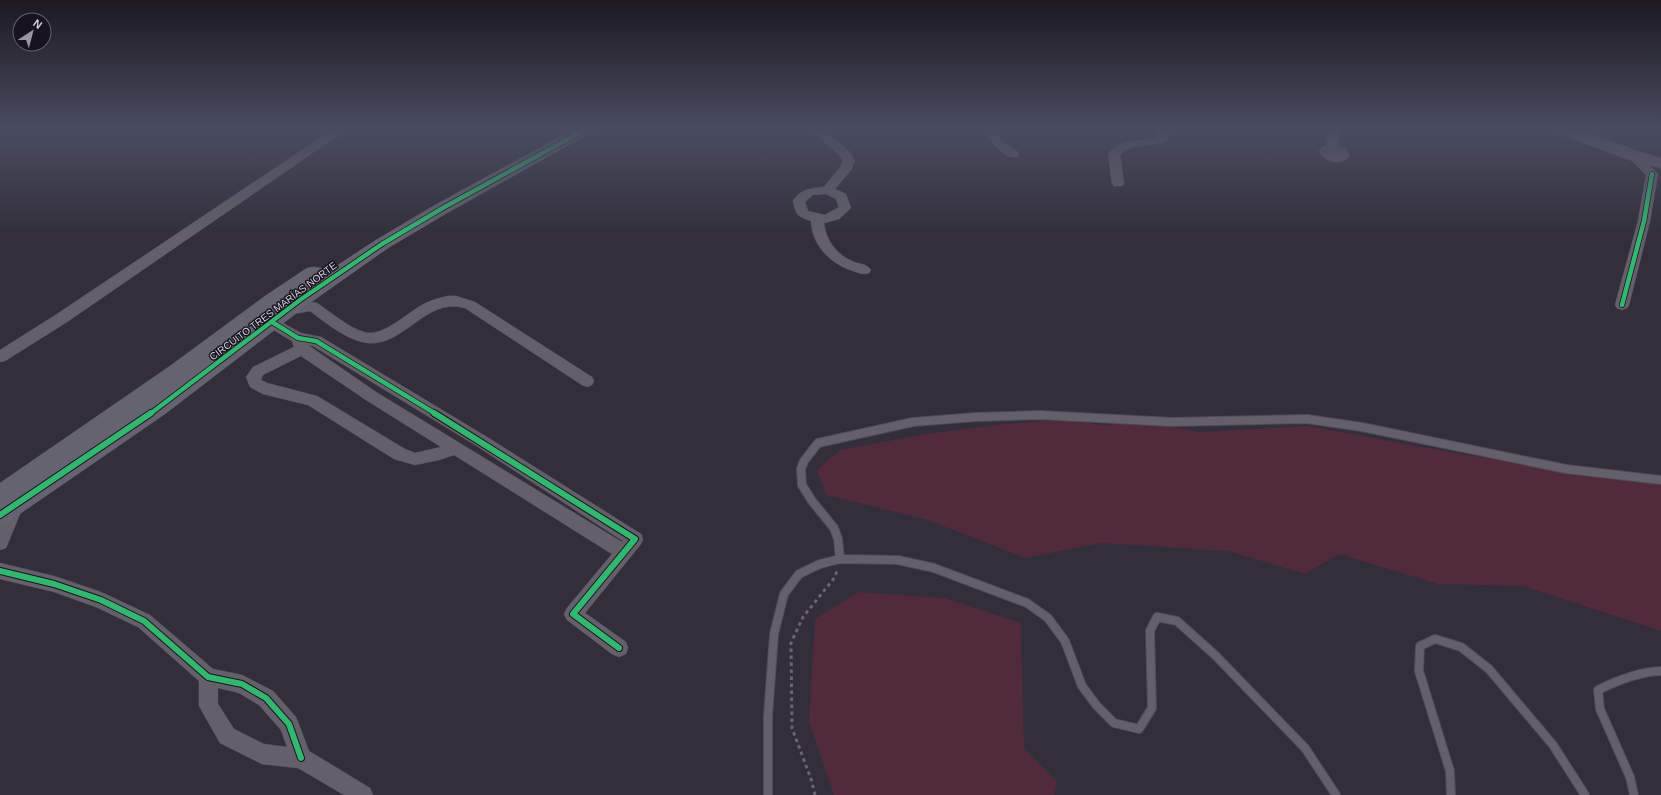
<svg xmlns="http://www.w3.org/2000/svg" width="1661" height="795" font-family="Helvetica,sans-serif">
	<style>
		.green { fill: #512b3b }
		.lines { fill: none; stroke-linecap: round; stroke-linejoin: round }
		.lane-casing { stroke: #4f4c57; stroke-width: 10 }
		.street-casing { stroke: #4f4c57; stroke-width: 1 }
		.secondary-casing { stroke: #4f4c57; stroke-width: 1 }
		.path { stroke: #69666f; stroke-width: 3; stroke-dasharray: 3.5 3.5; stroke-linecap: butt }
		.lane { stroke: #63606a; stroke-width: 8 }
		.street { fill: #63606a; fill-rule: evenodd }
		.secondary { fill: #65636f; fill-rule: evenodd }
		.cycleway-far1-casing { stroke: #17141e; stroke-width: 6 }
		.cycleway-casing { stroke: #17141e; stroke-width: 8 }
		.cycleway-far1 { stroke: #33b770; stroke-width: 4.5 }
		.cycleway { stroke: #33b770; stroke-width: 6 }
		.labels { text-anchor: middle; dominant-baseline: central; stroke-width: 3; stroke-linejoin: round; paint-order: stroke }
		.street-label { font-size: 10px; fill: #d4cfdf; stroke: #17141e }
	</style>
	<rect width="100%" height="100%" fill="#322e3a"/>
	<g class="green">
		<path d="M1068,419l38,7 26,-6 68,12 109,-6 107,20 152,26 93,10v149l-138,-45 -85,-2 -99,-30 -34,20 -77,-23 -126,-8 -77,15 -100,-39 -99,-24 -9,-25 23,-20 86,-16 79,-10z"/>
		<path d="M858,592l86,6 77,25 3,125 33,34 -3,13h-220l-25,-73 6,-103z"/>
	</g>
	<g class="lines">
		<defs>
			<g id="lane">
				<path d="M840,559l-2,-20 -4,-11 -22,-27 -10,-16 -1,-16 3,-8 14,-18 95,-21 63,-5 64,-2 132,7 135,-3 55,8 204,42 95,11"/>
				<path d="M768,795v-79l6,-82 10,-40 15,-20 21,-10 20,-5 58,1 36,8 93,35 21,15 17,23 17,45 15,20 17,17 25,6 13,-21 -2,-77 7,-14 20,4 38,34 90,93 31,47"/>
				<path d="M1451,795l-1,-24 -31,-100 1,-25 15,-7 26,8 28,22 64,76 32,50"/>
				<path d="M1634,795l-4,-18 -30,-68 -2,-19c20,-10 40,-18 63,-19"/>
			</g>
			<g id="street">
				<path d="M335,128h14l-282,194 -62,39 -5,1v-12l57,-36z"/>
				<path d="M809,128h13l28,24 5,9 -4,9 -16,19 11,5 5,14 -12,11 -15,4c2,18 13,32 30,39 6,2 13,2 17,8l-2,3c-6,2 -10,0 -16,-2 -22,-7 -41,-25 -42,-50 -14,-5 -15,-6 -18,-20 7,-12 19,-13 31,-14l17,-21 2,-5 -2,-4zM826,194l10,5 3,8 -14,8 -17,-4 -3,-9 8,-7z"/>
				<path d="M982,128h12l7,12 16,11 2,3 -2,3c-14,3 -28,-19 -35,-29z"/>
				<path d="M1157,128h12l1,4 -4,10c-14,4 -35,1 -46,13l4,28 -2,3h-8l-2,-3 -4,-29c12,-16 32,-12 49,-16z"/>
				<path d="M1329,128h12l-3,18 8,3 4,7c-8,11 -26,6 -31,-5l4,-5 4,-1zM1331,152l7,3 -5,-1z"/>
				<path d="M1632,151l4,1 22,22 -8,47 -21,84 -2,3 -5,2 -5,-2 -2,-3 23,-84 8,-46 -20,-20 2,-3z"/>
				<path d="M448,296h8l19,6 117,75 2,4 -2,4 -5,2 -5,-2 -117,-77c-41,-12 -63,44 -103,34 -19,-5 -36,-19 -52,-31l-22,4 -5,-2 -2,-3 2,-3c10,-3 24,-7 34,-4 14,9 30,24 47,29 18,6 43,-19 58,-27 8,-5 17,-7 26,-9z"/>
				<path d="M272,317l29,16 20,4 166,100 154,97 2,5 -2,5 -56,69 41,29 2,6 -2,6 -7,3 -7,-3 -45,-34 -3,-6 3,-6 45,-54 -158,-99 -15,5 -24,5 -21,-6 -86,-54 -45,-11 -13,-7 -4,-10 7,-10 41,-20 -2,-6 -25,-15 -2,-4 2,-4zM308,345l5,1 162,99 148,96 -1,1 -246,-150zM301,356l65,44 75,47 -26,6 -10,-4 -88,-53 -50,-13 -6,-3 2,-5z"/>
				<path d="M16,497l6,2 2,5 -18,44 -6,2v-27l10,-24z"/>
				<path d="M0,563l54,13 47,16 49,23 63,54 29,6 31,16 23,26 13,34 61,37 3,7h-29l-46,-27 -36,-4 -42,-21 -21,-37v-25l-61,-54 -42,-20 -42,-15 -54,-13zM218,688l21,5 20,12 22,25 6,17 -23,-3 -30,-15 -16,-25z"/>
			</g>
			<g id="secondary">
				<path d="M576,128h20l-2,3 -147,82 -59,35 -81,57 -142,109 -157,108 -8,3v-42l170,-117 95,-70 42,-28 7,-1 7,1 2,5 -2,3 55,-36 59,-35z"/>
				<path d="M1551,128h23l64,23 23,7v10l-35,-9 -73,-28z"/>
			</g>
		</defs>
		<use href="#lane" class="lane-casing"/>
		<use href="#street" class="street-casing"/>
		<use href="#secondary" class="secondary-casing"/>
		<path class="path" d="M815,795l-4,-16 -19,-51 -1,-85 12,-26 32,-40 2,-6"/>
		<use href="#lane" class="lane"/>
		<use href="#street" class="street"/>
		<use href="#secondary" class="secondary"/>
		<defs>
			<g id="cycleway-far1">
				<path d="M1622,305l22,-84 8,-47"/>
				<path d="M272,322l26,16 18,3 120,73"/>
				<path d="M150,414l150,-114 82,-56 59,-35 147,-81"/>
			</g>
			<g id="cycleway">
				<path d="M434,413l201,126 -62,75 46,34"/>
				<path d="M0,515l151,-102"/>
				<path d="M0,571l54,13 47,16 43,21 64,56 34,7 24,14 23,26 12,34"/>
			</g>
		</defs>
		<use href="#cycleway-far1" class="cycleway-far1-casing"/>
		<use href="#cycleway" class="cycleway-casing"/>
		<use href="#cycleway-far1" class="cycleway-far1"/>
		<use href="#cycleway" class="cycleway"/>
	</g>
	<linearGradient id="sky" x2="0" y2="1"><stop stop-color="#1c1920"/><stop offset="0.54" stop-color="#494c60"/><stop offset="1" stop-color="#494c60" stop-opacity="0"/></linearGradient>
	<rect width="1661" height="239" fill="url(#sky)"/>
	<g class="labels">
		<g class="street-label">
			<text transform="translate(273 311) rotate(-37)">CIRCUITO TRES MARÍAS NORTE</text>
		</g>
	</g>
	<g transform="translate(32 32) rotate(36)"><circle r="19" fill="#17141e" stroke="#635f6b"/>
	<path d="M0-3L7 15L0 10L-7 15Z" fill="#9b97a5"/>
	<text y="-6" font-size="11" font-weight="bold" text-anchor="middle" fill="#d4cfdf">N</text>
	</g>
</svg>
